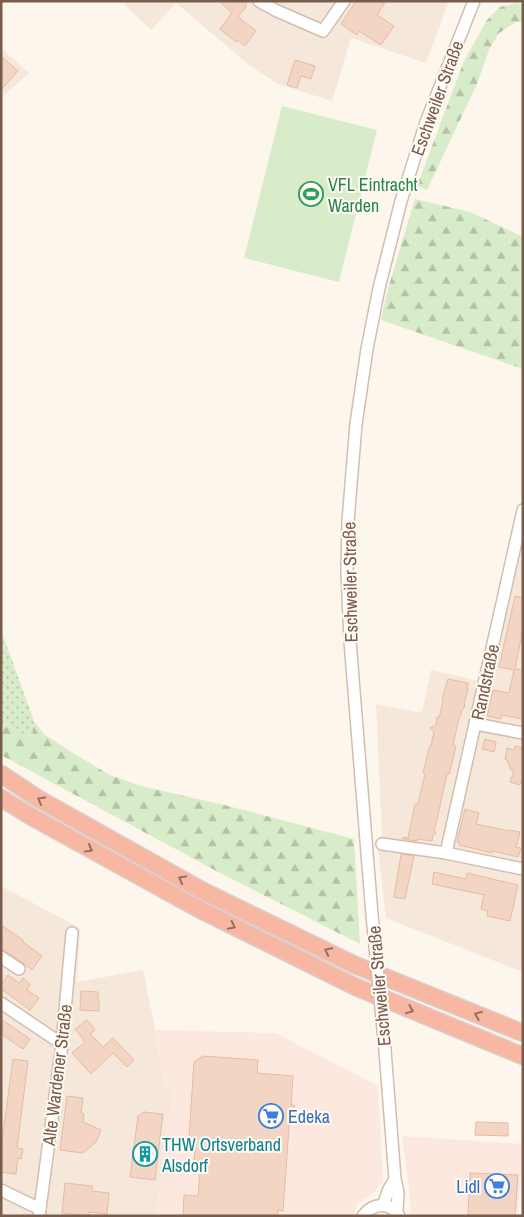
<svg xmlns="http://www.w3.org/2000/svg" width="524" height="1217" font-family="'Archivo Narrow',sans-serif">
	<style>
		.residential { fill: #f5e8da }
		.commercial { fill: #fde8e0 }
		.grass { fill: url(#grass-dots) }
		.forest { fill: url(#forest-firs) }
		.pitch { fill: #d8ecc9 }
		.building { fill: #f3d5c3; stroke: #e6bba3 }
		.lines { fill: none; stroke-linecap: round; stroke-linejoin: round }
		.minor-casing { stroke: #d1beb0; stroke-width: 14 }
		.highway-casing { stroke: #dad1cd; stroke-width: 19 }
		.minor { stroke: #fff; stroke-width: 11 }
		.highway { stroke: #f7b7a3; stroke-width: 16 }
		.minor-bridge-casing { stroke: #d1beb0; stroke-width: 14; stroke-linecap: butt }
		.minor-bridge { stroke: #fff; stroke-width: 11 }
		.oneway { stroke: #936e5e }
		.labels { text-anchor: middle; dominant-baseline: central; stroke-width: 4; stroke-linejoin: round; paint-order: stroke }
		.street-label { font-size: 18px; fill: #7a5c4d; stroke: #fffaf3 }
		.leisure-label { font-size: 18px; fill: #27864d; stroke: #fffaf3; text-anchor: start }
		.shop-label { font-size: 18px; fill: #366cbe; stroke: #fffaf3; text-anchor: start }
		.culture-label { font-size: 18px; fill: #0d838f; stroke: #fffaf3; text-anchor: start }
	</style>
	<defs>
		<pattern id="grass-dots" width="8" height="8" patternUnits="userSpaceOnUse" patternTransform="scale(1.25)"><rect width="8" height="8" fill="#d8ecc9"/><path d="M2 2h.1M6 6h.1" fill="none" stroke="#b4c2a5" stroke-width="1.8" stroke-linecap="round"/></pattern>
		<pattern id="forest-firs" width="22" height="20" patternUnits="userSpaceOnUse" patternTransform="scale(1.25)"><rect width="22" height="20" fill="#d8ecc9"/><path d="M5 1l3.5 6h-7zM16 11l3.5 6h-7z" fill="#b4c2a5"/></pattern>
	</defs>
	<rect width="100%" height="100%" fill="#fdf6ec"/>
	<g class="residential">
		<path d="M121,1h328l-23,62 -75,-25 -19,63 -54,-17 -29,-19 -73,-62 -25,27z"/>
		<path d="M1,48l28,25 -28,25z"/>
		<path d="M523,525v447l-137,-54 -8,-69 4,-13 -6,-132 46,9 9,-43 57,13z"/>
		<path d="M1,886l79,42 -3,54 66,-12 12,60 9,56 10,-2 -18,132h-155z"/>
	</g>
	<g class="commercial">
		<path d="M155,1030l121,3 102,53 5,96 -12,13 -14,9 -4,12h-197l17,-132 -9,2z"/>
		<path d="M402,1136l121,8 -5,72h-107l-2,-27z"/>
	</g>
	<path class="grass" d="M1,630l33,91 -2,15 -9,-2 -22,-12z"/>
	<g class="forest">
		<path d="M516,3l7,2v17h-7l-17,11 -10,17 -12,34 -50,106 -10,-4 47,-125 23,-41 13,-13z"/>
		<path d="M415,199l55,13 53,25v132l-142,-49 6,-28z"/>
		<path d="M34,721l10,13 27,18 39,23 31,11 83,19 130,34 6,105 -140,-71 -219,-118v-33l22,12 9,2z"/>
	</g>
	<path class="pitch" d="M282,106l95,24 -38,152 -95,-24z"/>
	<g class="building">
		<path d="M219,1h27v6l-8,10 18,14 -11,15 -8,-6 -1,2 -16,-13 12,-16z"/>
		<path d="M356,1h30l-9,14 17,11 -13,19 -22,-14 -2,4 -16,-11z"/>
		<path d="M1,56l17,15 -17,19z"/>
		<path d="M295,60l20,6 -4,13 -10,-3 -4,12 -10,-3z"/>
		<path d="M515,596l8,2v30l-8,41 8,1v49l-21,-4 -1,4 -14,-3 6,-26 16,3 5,-23 -15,-3z"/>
		<path d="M448,679l20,4 -1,5 1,2 -4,13 1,1 -1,4 -2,2 -1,5 -1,-1 -7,31 3,1 -1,5 -6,23h-2l-11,50 -2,6 2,3 -3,2 -1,6 -14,-2 -1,2 -14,-2v-2l5,1 7,-34h3l7,-30 -2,-1 7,-28 1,1 3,-14 -4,-4 6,-3 1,-8 2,1 4,-17 -1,-2z"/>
		<path d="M485,739l11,3 -2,10 -12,-3z"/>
		<path d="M515,746l8,2v34l-2,-1 -1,4 -10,-3 4,-11 -3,-1 -4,-10 -2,-1 2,-11 7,2z"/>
		<path d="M465,809l14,4 -3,11 33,7v-1l11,2 -4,15 5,1 -3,9 -26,-6v2l-33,-8 1,-3h-3z"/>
		<path d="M401,854l13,2 -9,43 -11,-2z"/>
		<path d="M434,872l32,7 1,-6 51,12 -8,36 -23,-5 1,-5 -7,-2 3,-14 -52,-11z"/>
		<path d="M1,925l22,15v2l19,14 -10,14 -9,-7 -22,-15z"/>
		<path d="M8,975l11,8 4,-5 7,6 -3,6 12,8 -9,12 -29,-21v-4z"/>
		<path d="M81,991l17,1v7l1,2v10l-19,-1z"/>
		<path d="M1,1019l29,20 -7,10 -22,-15z"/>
		<path d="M87,1020l8,10 -5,4 13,13 10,-9 21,22 -7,7 -14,-14 -22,21 -19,-21 13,-11 -10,-13z"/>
		<path d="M203,1056l55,4 -1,13 36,3 -2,29h3v9h-4l-7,97 -5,-1v6h-95l1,-21 14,1 3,-35h-7l2,-23 -7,-1 5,-75z"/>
		<path d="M13,1059l15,2 -11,87 6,1 -2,10 -3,-1 -2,16 -15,-2v-23z"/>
		<path d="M67,1096l16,2 -2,15 3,1 -1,8 18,8 -5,12 -13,11 -23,-3z"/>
		<path d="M144,1112l19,2 -8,66 -25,-3 8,-61z"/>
		<path d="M476,1122l32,1v13l-33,-1z"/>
		<path d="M470,1173l48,2 -3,41h-47z"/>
		<path d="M65,1183l27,3v5l17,2 -2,21 -18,-2v4h-5l-22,-3z"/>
	</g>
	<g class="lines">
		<defs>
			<g id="minor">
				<path d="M259,1l16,9 48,21 21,-30"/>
				<path d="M476,724l47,9"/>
				<path d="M382,844l64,9 77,16"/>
				<path d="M446,853l77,-343"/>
				<path d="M372,915l-22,-274 -3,-70 1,-50 8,-97 11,-75 12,-61 22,-87 25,-79 48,-121"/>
				<path d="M1,957l18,12"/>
				<path d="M1,1003l61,41"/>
				<path d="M385,1050l10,129 3,13 -1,19"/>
				<path d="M1,1190l39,19"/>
				<path d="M383,1205l6,-16 6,-10"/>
				<path d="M39,1216l23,-172 10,-111"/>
				<path d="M363,1216c9,-13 28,-15 36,0"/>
			</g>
			<g id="highway">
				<path d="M1,774l36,24 166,93 152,74 168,68"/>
				<path d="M1,798l31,19 165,91 159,79 167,69"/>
			</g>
		</defs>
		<use href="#minor" class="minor-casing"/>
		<use href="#highway" class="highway-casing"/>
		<use href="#minor" class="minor"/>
		<use href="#highway" class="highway"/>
		<defs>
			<path id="minor-bridge" d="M372,915l13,135"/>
		</defs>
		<use href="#minor-bridge" class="minor-bridge-casing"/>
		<use href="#minor-bridge" class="minor-bridge"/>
	</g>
	<defs><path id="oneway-chevron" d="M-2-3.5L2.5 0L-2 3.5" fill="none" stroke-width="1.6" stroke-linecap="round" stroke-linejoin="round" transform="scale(1.25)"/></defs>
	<g class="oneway">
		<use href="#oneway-chevron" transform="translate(41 800) rotate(-150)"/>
		<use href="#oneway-chevron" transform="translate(89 849) rotate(29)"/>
		<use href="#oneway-chevron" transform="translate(182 879) rotate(-151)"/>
		<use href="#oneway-chevron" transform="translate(232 926) rotate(26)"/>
		<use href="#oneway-chevron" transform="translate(328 951) rotate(-154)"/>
		<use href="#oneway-chevron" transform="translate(410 1010) rotate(22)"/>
		<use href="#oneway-chevron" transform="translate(478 1015) rotate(-158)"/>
	</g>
	<defs>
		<symbol id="stadium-ring" viewBox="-11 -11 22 22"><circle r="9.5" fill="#fffaf3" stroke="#2e9e5b" stroke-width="1.5"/><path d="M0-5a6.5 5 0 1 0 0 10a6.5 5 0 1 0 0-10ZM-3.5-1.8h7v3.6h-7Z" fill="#2e9e5b"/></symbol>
		<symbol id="supermarket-ring" viewBox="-11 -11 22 22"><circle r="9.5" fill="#fffaf3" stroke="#3f7fe0" stroke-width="1.5"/><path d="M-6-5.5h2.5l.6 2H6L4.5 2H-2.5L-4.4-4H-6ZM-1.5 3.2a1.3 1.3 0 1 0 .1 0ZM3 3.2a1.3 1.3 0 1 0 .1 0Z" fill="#3f7fe0"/></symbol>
		<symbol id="building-ring" viewBox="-11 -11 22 22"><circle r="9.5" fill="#fffaf3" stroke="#0f9aa8" stroke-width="1.5"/><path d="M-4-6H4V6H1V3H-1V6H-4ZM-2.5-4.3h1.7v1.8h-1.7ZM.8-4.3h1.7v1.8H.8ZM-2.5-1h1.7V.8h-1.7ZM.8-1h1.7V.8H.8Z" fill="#0f9aa8"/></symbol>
	</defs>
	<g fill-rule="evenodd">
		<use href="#stadium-ring" x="297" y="180" width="28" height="28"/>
		<use href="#supermarket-ring" x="257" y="1102" width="28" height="28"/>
		<use href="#building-ring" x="131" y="1140" width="28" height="28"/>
		<use href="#supermarket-ring" x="483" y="1172" width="28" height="28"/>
	</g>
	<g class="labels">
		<g class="street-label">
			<text transform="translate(437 98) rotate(-70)">Eschweiler Straße</text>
			<text transform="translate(350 582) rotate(-91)">Eschweiler Straße</text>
			<text transform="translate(485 682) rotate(-78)">Randstraße</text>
			<text transform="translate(379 986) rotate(-95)">Eschweiler Straße</text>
			<text transform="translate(57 1075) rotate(-83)">Alte Wardener Straße</text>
		</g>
		<g class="leisure-label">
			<text x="328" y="184">VFL Eintracht<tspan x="328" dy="21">Warden</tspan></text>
		</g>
		<g class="shop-label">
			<text x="288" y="1116">Edeka</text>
			<text x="480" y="1186" text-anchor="end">Lidl</text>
		</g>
		<g class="culture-label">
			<text x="162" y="1144">THW Ortsverband<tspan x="162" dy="21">Alsdorf</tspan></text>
		</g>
	</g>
	<rect width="524" height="1217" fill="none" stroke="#7a5c4d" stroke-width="5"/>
</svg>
